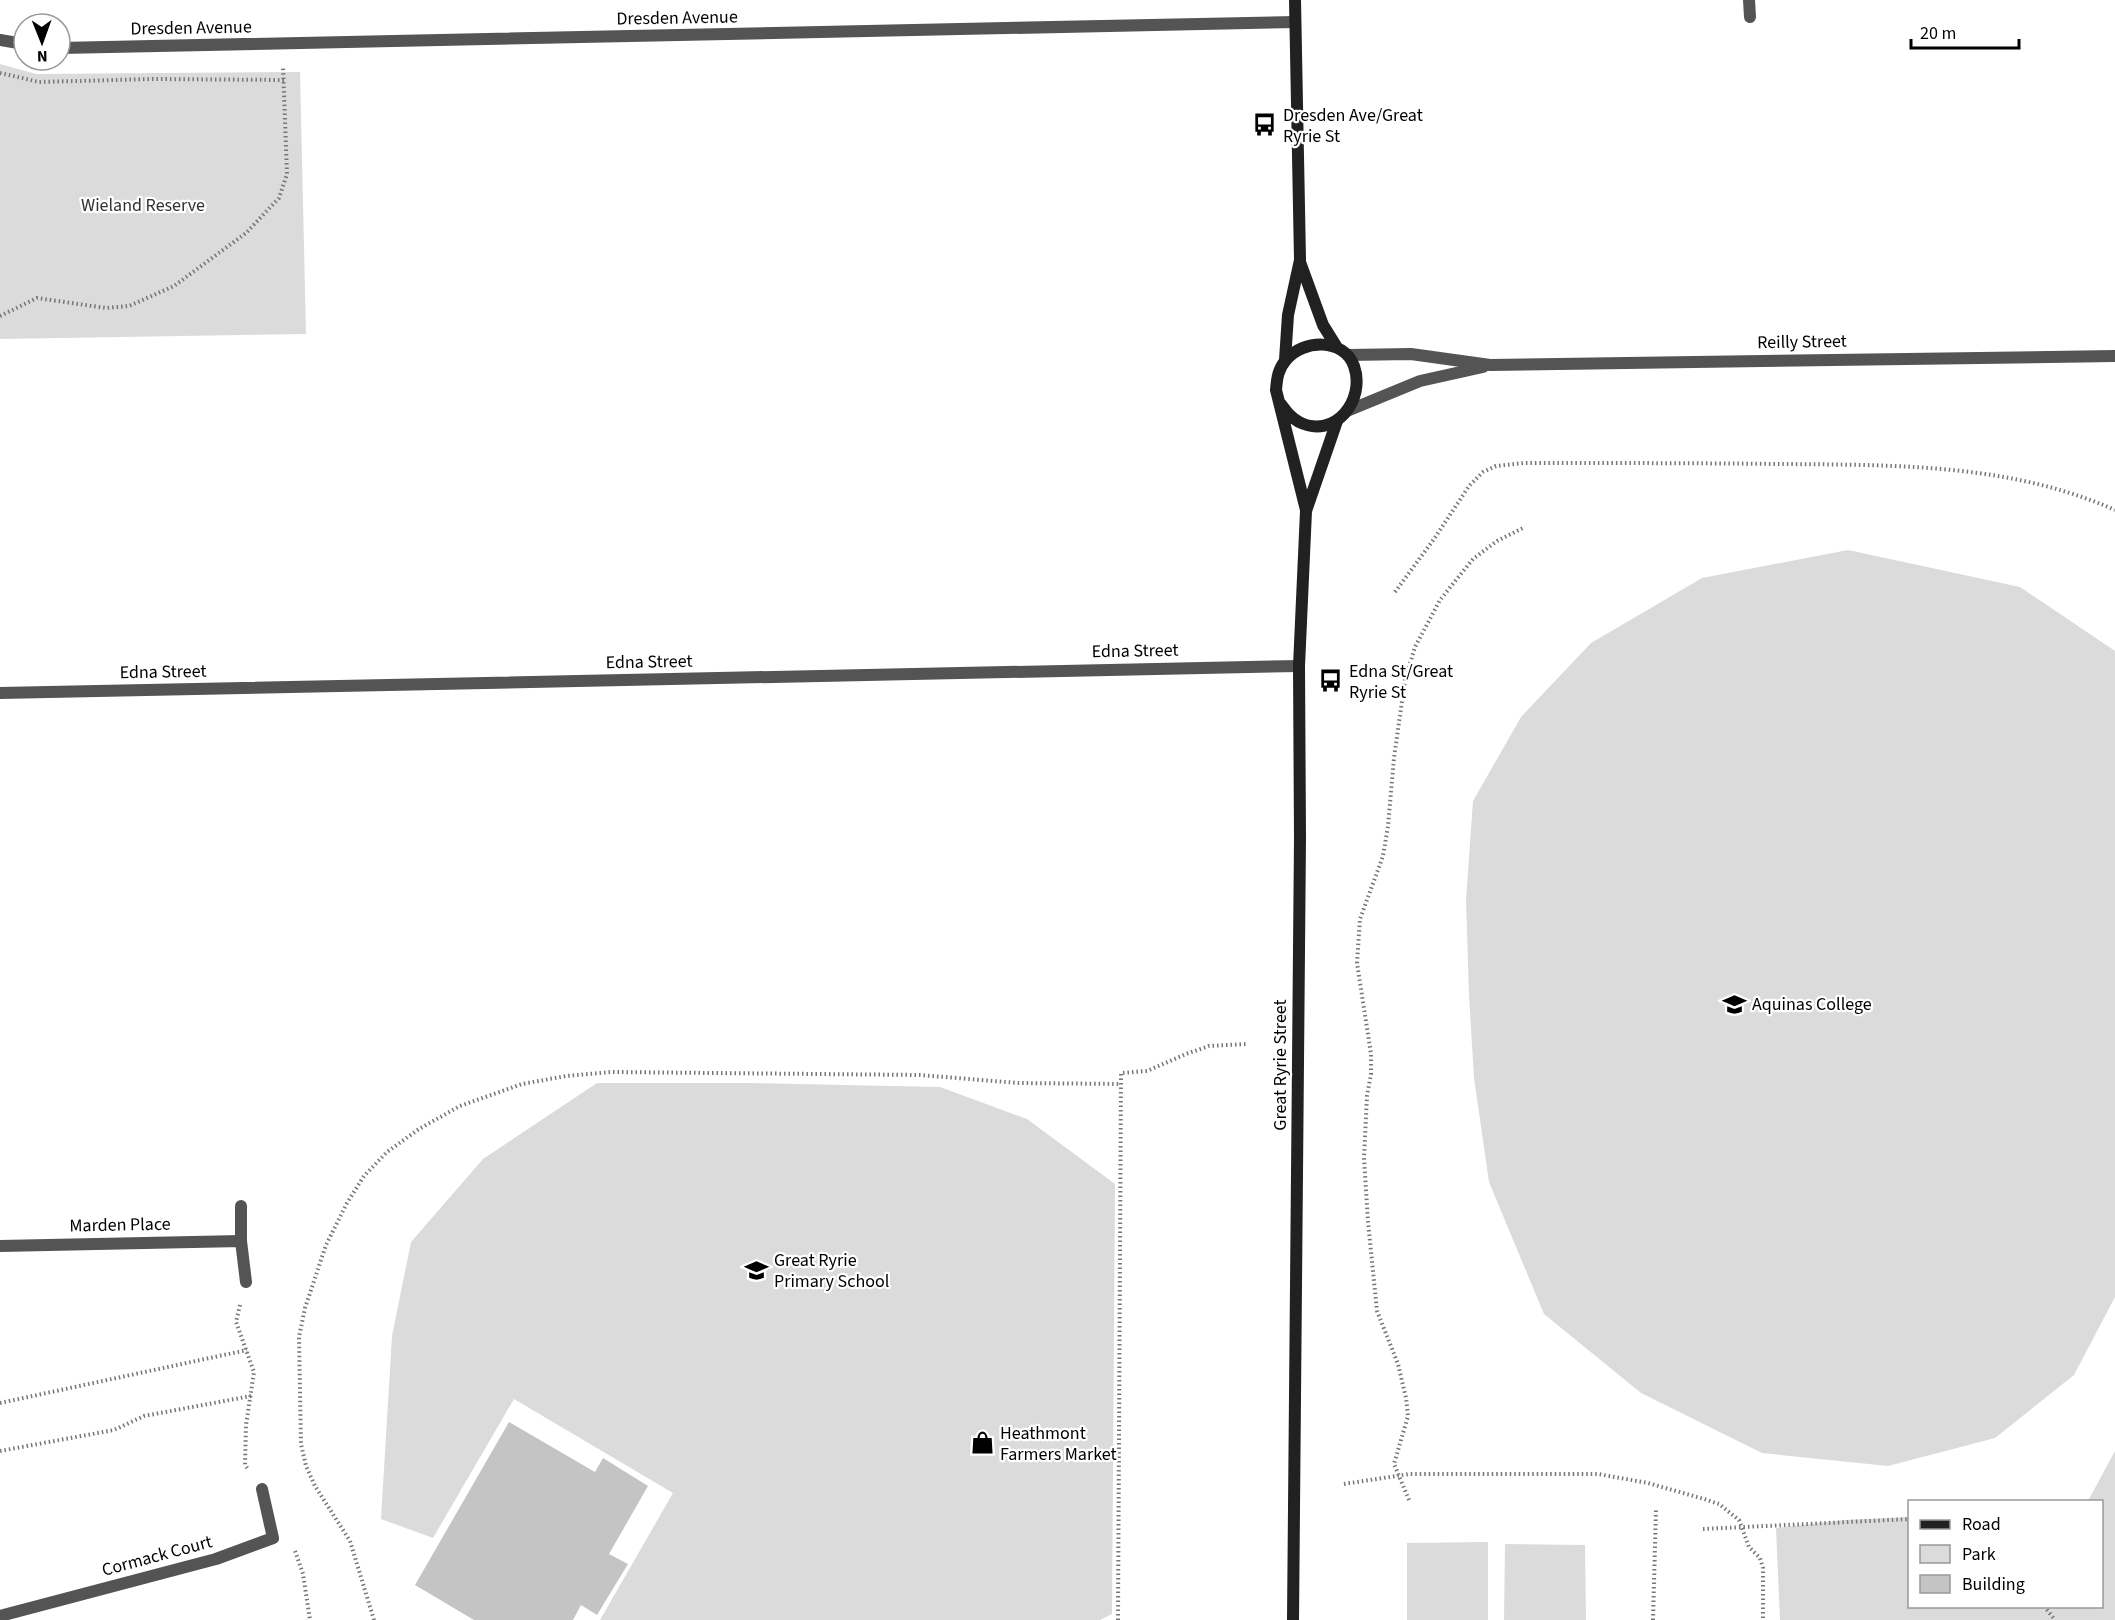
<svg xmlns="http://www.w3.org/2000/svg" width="2115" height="1620" font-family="'Source Sans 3',sans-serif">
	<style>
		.green { fill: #dbdbdb }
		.building { fill: #c4c4c4 }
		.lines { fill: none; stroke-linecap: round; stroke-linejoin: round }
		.path { stroke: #767676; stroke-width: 4; stroke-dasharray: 1.5 3; stroke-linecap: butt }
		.minor { stroke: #545454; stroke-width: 12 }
		.tertiary { stroke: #545454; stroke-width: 12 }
		.secondary { stroke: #212121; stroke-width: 12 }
		.labels { text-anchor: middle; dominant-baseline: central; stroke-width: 4.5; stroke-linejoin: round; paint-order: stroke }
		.street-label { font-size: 18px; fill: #000; stroke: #fff }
		.poi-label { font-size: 18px; fill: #000; stroke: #fff; text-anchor: start }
		.park-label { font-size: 18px; fill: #323232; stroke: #fff }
	</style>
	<rect width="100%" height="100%" fill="#fff"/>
	<g class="green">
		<path d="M0,64l36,10 264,-2 6,262 -306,5z"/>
		<path d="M1848,550l172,37 95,64v646l-41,78 -79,63 -107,28 -126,-13 -121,-60 -97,-79 -55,-132 -15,-104 -5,-83 -3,-95 7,-99 48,-84 70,-74 111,-65z"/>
		<path d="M597,1083h153l190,4 87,32 88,65 -3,430 -12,6h-500l73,-127 -159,-94 -81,139 -52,-19 11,-183 19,-94 72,-83z"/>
		<path d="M2115,1451v169h-335l-4,-92 68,-8 65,-3 1,89h192v-104l-17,-1h3z"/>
		<path d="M1488,1542v78h-81v-77z"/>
		<path d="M1505,1544l80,1 1,75h-82z"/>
	</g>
	<path class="building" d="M509,1422l86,50 8,-14 45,28 -39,68 19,10 -31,51 -16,-10 -8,15h-99l-59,-35z"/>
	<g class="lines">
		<g class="path">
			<path d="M0,73l39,9 114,-3 131,1"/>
			<path d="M0,316l37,-18 69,10 23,-2 45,-20 72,-53 33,-35 8,-24 -4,-107"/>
			<path d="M1395,592l39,-53 35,-53 14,-14 13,-6 28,-3c85,0 170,0 255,1 113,1 230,-1 336,46"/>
			<path d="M240,1305l-4,17 18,50 -8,53 -1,40 3,4"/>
			<path d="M0,1403l247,-53"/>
			<path d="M0,1451l114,-21 30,-14 107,-20"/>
			<path d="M1344,1484l65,-10h189l50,9 56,16 15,5 20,16 10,27 11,11 3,10v52"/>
			<path d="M1409,1500l-15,-36 14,-48 -2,-18 -8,-34 -21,-53 -9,-89 -4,-64 3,-62 4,-22v-20l-14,-91 3,-44 23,-63 5,-30 6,-68 11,-78 10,-33 25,-47 33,-41 24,-18 26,-13"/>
			<path d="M1703,1529l207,-10"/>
			<path d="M295,1551l8,23 7,46"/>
			<path d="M2044,1606l11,14"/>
			<path d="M374,1620l-24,-79 -35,-55 -9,-20 -5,-22 -2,-107 6,-29 21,-63 21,-42 17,-27 23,-24 32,-23 41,-23 62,-22 44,-8 45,-4 309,3 98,8 103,1"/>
			<path d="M1118,1620l3,-547 26,-2 39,-17 23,-8 38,-2"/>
			<path d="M1653,1620l3,-111"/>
		</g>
		<g class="minor">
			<path d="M1749,0l1,17"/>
			<path d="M0,40l24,4"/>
			<path d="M60,48l1235,-26"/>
			<path d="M0,693l1299,-27"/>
			<path d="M241,1206v35"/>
			<path d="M0,1246l241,-5 5,41"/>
			<path d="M0,1616l216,-57 57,-21 -11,-49"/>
		</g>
		<g class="tertiary">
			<path d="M1348,355l63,-1 79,11 625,-9"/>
			<path d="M1347,411l73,-30 63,-14"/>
		</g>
		<g class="secondary">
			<path d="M1300,262l23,63 13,21"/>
			<path d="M1285,360l3,-45 12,-55 -5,-260"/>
			<path d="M1280,403c6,8 10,14 19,19 36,18 67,-22 55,-56 -10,-28 -51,-27 -68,-6 -8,9 -9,18 -10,30l30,120"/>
			<path d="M1293,1620l7,-782 -1,-172 7,-155 31,-90"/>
		</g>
	</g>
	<defs>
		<symbol id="bus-bare" viewBox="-9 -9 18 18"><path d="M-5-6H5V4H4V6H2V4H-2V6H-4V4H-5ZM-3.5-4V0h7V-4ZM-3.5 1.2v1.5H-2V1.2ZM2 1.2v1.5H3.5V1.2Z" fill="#000" stroke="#fff" stroke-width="2.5" paint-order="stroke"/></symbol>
		<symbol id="school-bare" viewBox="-9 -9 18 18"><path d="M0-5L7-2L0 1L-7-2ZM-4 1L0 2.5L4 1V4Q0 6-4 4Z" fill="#000" stroke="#fff" stroke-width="2.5" paint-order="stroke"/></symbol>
		<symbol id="shop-bare" viewBox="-9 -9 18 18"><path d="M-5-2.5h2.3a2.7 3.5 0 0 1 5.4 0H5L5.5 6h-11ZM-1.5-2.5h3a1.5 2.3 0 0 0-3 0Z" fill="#000" stroke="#fff" stroke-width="2.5" paint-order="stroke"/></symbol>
	</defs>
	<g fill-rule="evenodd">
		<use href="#bus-bare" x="1248" y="108" width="33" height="33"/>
		<use href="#bus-bare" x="1314" y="664" width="33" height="33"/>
		<use href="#school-bare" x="1718" y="988" width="33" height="33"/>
		<use href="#school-bare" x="740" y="1254" width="33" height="33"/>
		<use href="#shop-bare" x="966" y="1426" width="33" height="33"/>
	</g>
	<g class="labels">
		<g class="street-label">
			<text transform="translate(677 18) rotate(-1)">Dresden Avenue</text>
			<text transform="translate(191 28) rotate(-1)">Dresden Avenue</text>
			<text transform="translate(1802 342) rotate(-1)">Reilly Street</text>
			<text transform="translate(1135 651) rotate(-1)">Edna Street</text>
			<text transform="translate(649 662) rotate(-1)">Edna Street</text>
			<text transform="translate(163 672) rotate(-1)">Edna Street</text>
			<text transform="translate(1280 1065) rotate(-90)">Great Ryrie Street</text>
			<text transform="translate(120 1225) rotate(-1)">Marden Place</text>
			<text transform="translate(157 1556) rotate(-15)">Cormack Court</text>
		</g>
		<g class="poi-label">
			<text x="1283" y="115">Dresden Ave/Great<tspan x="1283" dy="21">Ryrie St</tspan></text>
			<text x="1349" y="671">Edna St/Great<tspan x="1349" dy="21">Ryrie St</tspan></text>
			<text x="1752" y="1004">Aquinas College</text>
			<text x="774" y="1260">Great Ryrie<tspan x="774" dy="21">Primary School</tspan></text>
			<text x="1000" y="1433">Heathmont<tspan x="1000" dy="21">Farmers Market</tspan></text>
		</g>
		<g class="park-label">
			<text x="143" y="205">Wieland Reserve</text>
		</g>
	</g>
	<rect x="1908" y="1500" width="195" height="108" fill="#ffffff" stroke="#999999" stroke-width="1.5"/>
	<rect x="1920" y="1520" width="30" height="9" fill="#212121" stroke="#999999" stroke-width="1.5"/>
	<text x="1962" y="1530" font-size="18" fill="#000000">Road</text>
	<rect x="1920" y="1545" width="30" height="18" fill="#dbdbdb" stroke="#999999" stroke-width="1.5"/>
	<text x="1962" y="1560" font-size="18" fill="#000000">Park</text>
	<rect x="1920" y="1575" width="30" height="18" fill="#c4c4c4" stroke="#999999" stroke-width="1.5"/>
	<text x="1962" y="1590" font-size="18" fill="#000000">Building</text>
	<g transform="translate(42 42) rotate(179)"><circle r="28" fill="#ffffff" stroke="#999999" stroke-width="1.5"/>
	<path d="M0-4.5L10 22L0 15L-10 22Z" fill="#000000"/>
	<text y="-9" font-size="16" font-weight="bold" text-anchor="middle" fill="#000000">N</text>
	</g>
	<path d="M1911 39v9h108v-9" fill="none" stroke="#000000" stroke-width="3"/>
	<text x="1920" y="39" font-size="18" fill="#000000" stroke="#ffffff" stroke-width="4.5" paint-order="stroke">20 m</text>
</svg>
